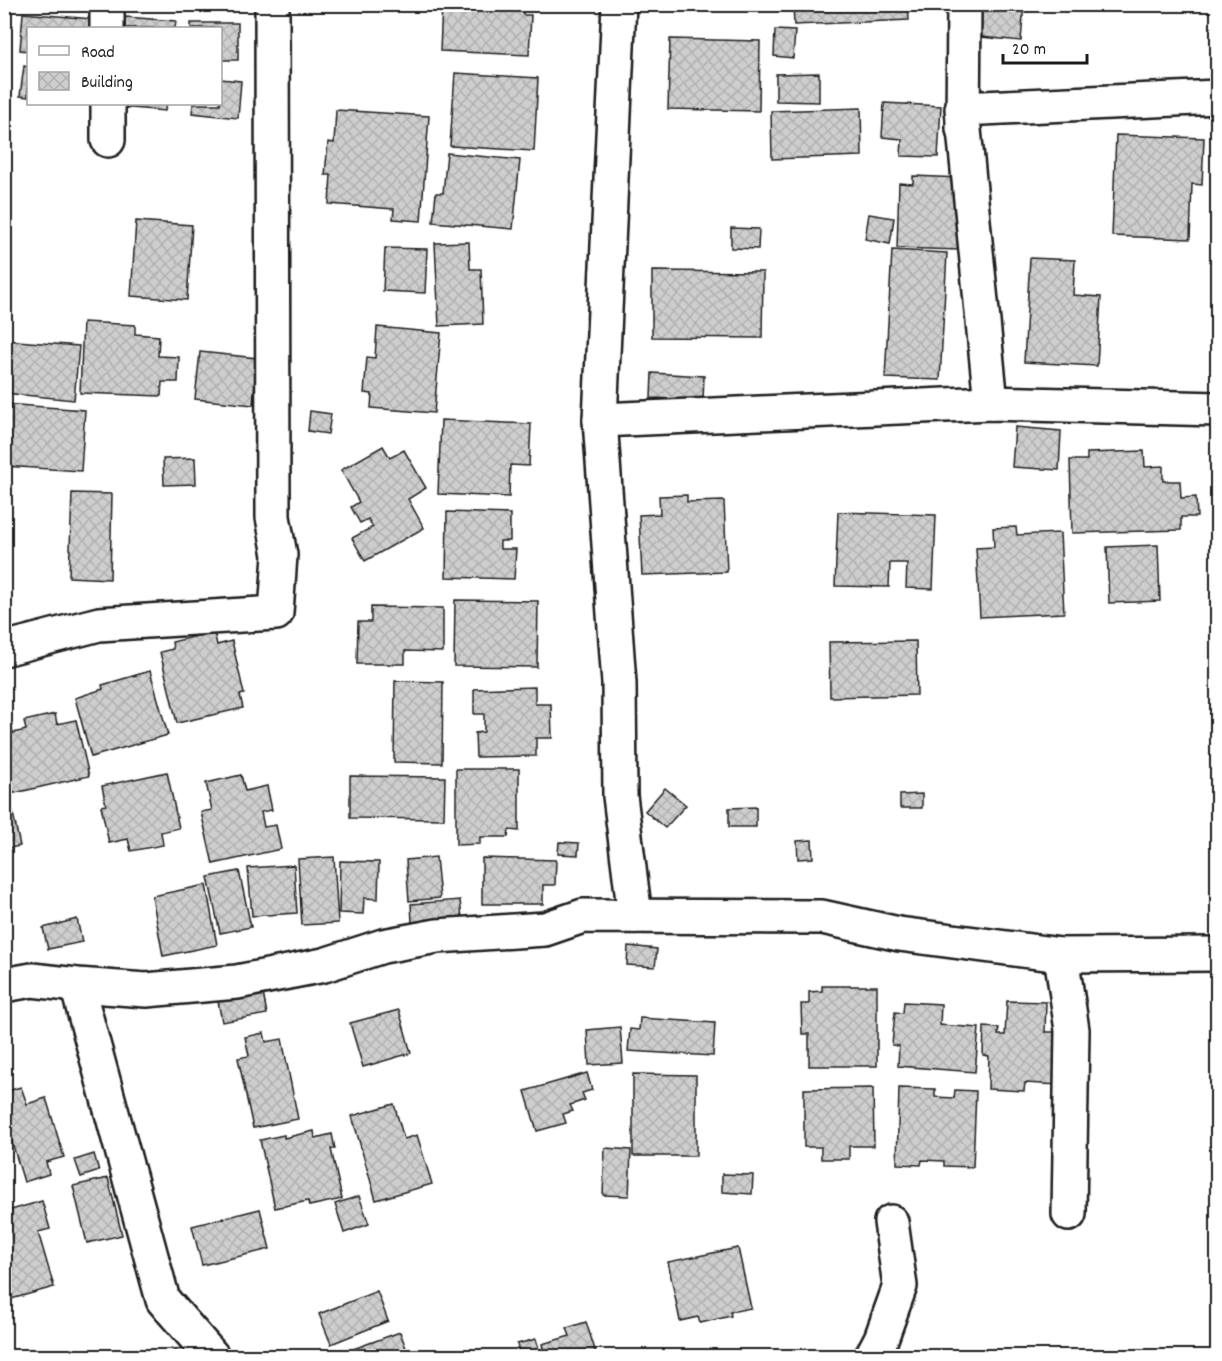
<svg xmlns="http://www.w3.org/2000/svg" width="1222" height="1361" font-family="Dekko,sans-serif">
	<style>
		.building { fill: url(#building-cross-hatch); stroke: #1c1c1c; stroke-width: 1.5 }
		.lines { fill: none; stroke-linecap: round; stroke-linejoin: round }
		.minor-casing { stroke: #1c1c1c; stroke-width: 38 }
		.minor { stroke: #fff; stroke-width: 33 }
	</style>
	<defs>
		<pattern id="building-cross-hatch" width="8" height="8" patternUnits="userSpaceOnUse" patternTransform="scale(1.5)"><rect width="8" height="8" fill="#cecece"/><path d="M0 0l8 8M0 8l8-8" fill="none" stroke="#b0b0b0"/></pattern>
	</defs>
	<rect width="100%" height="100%" fill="#fff"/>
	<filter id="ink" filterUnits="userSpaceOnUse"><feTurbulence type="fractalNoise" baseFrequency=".0167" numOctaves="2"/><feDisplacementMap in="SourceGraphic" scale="12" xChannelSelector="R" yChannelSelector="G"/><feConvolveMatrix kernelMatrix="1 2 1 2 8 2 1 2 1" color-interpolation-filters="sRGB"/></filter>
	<g filter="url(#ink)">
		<g class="building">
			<path d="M442,4h82l-1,11h8l-2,40 -89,-4z"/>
			<path d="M793,4h115l1,16 -115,5z"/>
			<path d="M974,4h50l-3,37 -50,-5z"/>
			<path d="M23,13l69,6 -1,9h-63v23l-8,-1z"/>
			<path d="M125,17l51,4 -1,7h-51z"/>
			<path d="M191,23h47v37h-18v-32h-29z"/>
			<path d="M775,30l20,1 -2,27 -19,-2z"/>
			<path d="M670,39l90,2 -1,70 -91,-2z"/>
			<path d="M24,66l4,1v30l-8,-1z"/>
			<path d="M455,73l83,5 -4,73 -84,-5z"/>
			<path d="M819,73v29l-43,-1v-27z"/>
			<path d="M220,79l21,2 -3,37 -46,-5 1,-9h27z"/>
			<path d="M884,103l57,3 -3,51 -37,-1 1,-17 -20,-2z"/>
			<path d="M122,104h44l-1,7 -44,-4z"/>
			<path d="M861,108l1,48 -90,3 -1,-48z"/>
			<path d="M336,110l93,6 -8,105 -28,-2 1,-10 -65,-5 2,-29h-6l3,-33 6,1z"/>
			<path d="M1116,135l88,3 -2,47 -10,-1 -2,55 -78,-3z"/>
			<path d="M447,153l73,7 -7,69 -80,-7 3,-29h7z"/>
			<path d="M913,176l48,2 -2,72 -62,-2 2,-65 14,1z"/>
			<path d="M869,214l25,4 -4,26 -25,-5z"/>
			<path d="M136,221l56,4 -5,75 -56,-4z"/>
			<path d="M731,228l28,1 -1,20 -27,-1z"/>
			<path d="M469,242l1,27h11l2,55 -44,2 -4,-83z"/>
			<path d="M385,248l42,1 -2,44 -42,-2z"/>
			<path d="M892,250l55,3 -7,127 -55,-2z"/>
			<path d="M1030,258l45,2 -2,35 28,2 -4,69 -73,-4z"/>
			<path d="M652,271l111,1 -1,66 -110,-1z"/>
			<path d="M83,322l52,3v9l24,2 -1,20 21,1 -1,25h-16l-1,14 -81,-3z"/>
			<path d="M377,327l64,6 -7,80 -63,-5 1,-14 -8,-1 3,-36 8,1z"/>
			<path d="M4,340l75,6 -5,54 -70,-7z"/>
			<path d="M200,352l57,6 -4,47 -58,-6z"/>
			<path d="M652,373l52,3 -1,24 -52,-2z"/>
			<path d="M4,404l81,6 -4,61 -77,-5z"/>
			<path d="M310,411l21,3 -3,20 -20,-3z"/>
			<path d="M441,420l90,4 -2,42 -19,-1 -1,32 -71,-3z"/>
			<path d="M1015,427l46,4 -2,39 -47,-3z"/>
			<path d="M383,446l7,12 14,-8 22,38 -18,11 16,29 -59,33 -13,-23 21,-11 -5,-8 -8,4 -9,-16 8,-5 -18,-32z"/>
			<path d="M1144,451l1,16 18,-1v15h17l1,17 15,-1 1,20h-16v13l-109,3 -2,-73h17v-7z"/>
			<path d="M195,458l1,26 -32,1 -1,-26z"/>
			<path d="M72,493l40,1 -2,85 -41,-2z"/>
			<path d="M687,495v7l37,-1 3,71 -85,3 -3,-60 21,-1 -1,-18z"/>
			<path d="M447,512l63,2v27h-10v8h16l-2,30 -68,-2z"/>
			<path d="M838,512l98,3 -3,74 -27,-1 1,-25h-17l-1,24 -54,-1z"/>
			<path d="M1016,527l1,8 43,-2 4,80 -84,4 -4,-69 18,-1 -1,-19z"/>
			<path d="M1158,545l2,56 -51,2 -2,-56z"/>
			<path d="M455,600l83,1 -1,66 -83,-1z"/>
			<path d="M371,607l72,1v44l-38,-1v13h-48l1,-42h13z"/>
			<path d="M214,632l3,13 15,-4 12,53 -4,1 3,13 -66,15 -17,-71 13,-3 -1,-7z"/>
			<path d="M916,641l1,54 -87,2 -1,-55z"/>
			<path d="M150,671l18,64 -77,22 -16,-59 28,-9 -1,-4z"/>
			<path d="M395,681l48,1 -1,81 -48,-1z"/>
			<path d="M535,687v17h16l1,34h-16v18l-60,1 -1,-24 9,-1v-18h-10v-25z"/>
			<path d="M55,714l2,10 19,-4 13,56 -79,18 -6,-22v-46l7,-2 2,9 13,-3 -2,-9z"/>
			<path d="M456,769h63v62l-10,-1 -1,7h-28v7l-24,1z"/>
			<path d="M167,772l12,56 -18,4 2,13 -32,6 -3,-12 -19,4 -8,-37 5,-1 -4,-19z"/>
			<path d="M241,775l4,16 22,-5 5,24 -11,2 3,15 12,-2 5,24 -68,15 -12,-52 11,-2 -6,-27z"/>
			<path d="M350,776l95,1 -1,42 -94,-1z"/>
			<path d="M665,788l21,17 -21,23 -20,-17z"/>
			<path d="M922,794v14h-22v-13z"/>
			<path d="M10,799l10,47 -16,3v-49z"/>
			<path d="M756,807v20h-27v-19z"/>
			<path d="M812,840l1,18 -15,1 -1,-18z"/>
			<path d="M559,842l20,1 -1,12 -20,-1z"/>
			<path d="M334,857l4,66 -36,2 -4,-66z"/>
			<path d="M436,857l4,41 -31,3 -3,-41z"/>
			<path d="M482,858l74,2 -1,25h-12v19h-61z"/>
			<path d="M340,861l39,1 -1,37 -14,-1 -1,16 -24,-1z"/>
			<path d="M294,865l3,48 -45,3 -4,-48z"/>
			<path d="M239,871l12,56 -31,6 -12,-56z"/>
			<path d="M206,885l11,60 -54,11 -11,-60z"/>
			<path d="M460,900l2,18 -50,4 -1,-18z"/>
			<path d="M77,919l5,23 -34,7 -5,-21z"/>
			<path d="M628,946l29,3 -2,18 -28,-2z"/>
			<path d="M822,986h55v80h-68v-32h-7l-1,-30h8v-12l13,-1z"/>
			<path d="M263,993l4,21 -45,8 -4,-21z"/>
			<path d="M1007,1001l39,1 -1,30h17l-3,53 -34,-2 -1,8 -36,-2 1,-33 -6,-1 1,-28 15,1 -1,7h7z"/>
			<path d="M904,1002l37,2 -1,21 39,3 -4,44 -77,-6 1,-20 -7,-1 3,-33 8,1z"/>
			<path d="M399,1010l12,43 -48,14 -13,-44z"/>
			<path d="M640,1018l75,5 -2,33 -85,-5 2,-22 9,1z"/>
			<path d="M620,1027l3,36 -34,2 -2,-35z"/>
			<path d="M264,1033l2,9 16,-3 16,80 -45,9 -15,-70 11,-2 -4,-19z"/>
			<path d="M587,1073l5,17 -10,3 3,7 -15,5 3,6 -10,3 3,9 -29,8 -12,-40z"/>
			<path d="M633,1074l63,1v81h-63z"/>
			<path d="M21,1087l6,17 19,-6 18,59 -18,5 3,12 -25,8 -20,-66v-24z"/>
			<path d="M873,1088l1,58h-25v13h-28v-12h-17v-58z"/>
			<path d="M899,1088l36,1v8l19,1 1,-8 21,1 -3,76 -29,-1v-5l-22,-1 -1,5 -24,-1z"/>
			<path d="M394,1104l10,35 13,-4 15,49 -56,16 -24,-84z"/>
			<path d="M314,1131l1,7 17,-4 3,15h-4l11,50 -33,7 -1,-5 -33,7 -15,-68 24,-5v3z"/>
			<path d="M605,1148l26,2 -2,46 -26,-1z"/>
			<path d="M94,1154l5,17 -18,6 -6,-17z"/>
			<path d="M722,1174l31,1 -1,19 -30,-2z"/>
			<path d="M108,1178l14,57 -35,8 -14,-57z"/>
			<path d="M359,1196l10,28 -25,9 -9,-29z"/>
			<path d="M42,1201l8,28 -12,3 16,55 -50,14v-89z"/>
			<path d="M260,1209l10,40 -68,16 -10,-39z"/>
			<path d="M738,1248l13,60 -21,4 1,4 -31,7 -2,-6 -18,4 -12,-59z"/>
			<path d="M377,1291l11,30 -57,23 -12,-30z"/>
			<path d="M586,1322l11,34h-52l-3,-12 28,-8 -3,-8z"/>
			<path d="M400,1332l9,24h-75z"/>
			<path d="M536,1339l5,17h-21l-3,-12z"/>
			<path d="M193,1345l3,11h-22l-1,-5z"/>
		</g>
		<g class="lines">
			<defs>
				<g id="minor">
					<path d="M107,4v24"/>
					<path d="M619,4l-19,416 19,263 1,113 15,120"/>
					<path d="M108,104v36"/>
					<path d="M963,129l1,-125"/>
					<path d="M991,403l-29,-294 256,-12"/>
					<path d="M600,420l391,-17 227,6"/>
					<path d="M4,649l95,-25 177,-11 4,-58 -7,-38 -1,-513"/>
					<path d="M1061,955l11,75 -3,184"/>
					<path d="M4,985l28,-5 45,5 69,5 91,-8 87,-17 59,-19 54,-10 108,-7 38,-13 239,1 77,17 162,21 157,-1"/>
					<path d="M77,985l86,315 49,56"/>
					<path d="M872,1356l9,-17 19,-53 -9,-64"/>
				</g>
			</defs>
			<use href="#minor" class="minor-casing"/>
			<use href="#minor" class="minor"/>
		</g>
	</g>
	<rect width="1222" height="1361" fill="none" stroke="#fff" stroke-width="24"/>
	<rect x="12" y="12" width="1198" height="1337" fill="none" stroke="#1c1c1c" stroke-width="2" filter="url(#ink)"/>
	<rect x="27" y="27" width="195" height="78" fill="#ffffff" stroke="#a4a4a4" stroke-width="1.5"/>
	<rect x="39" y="46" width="30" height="9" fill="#ffffff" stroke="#a4a4a4" stroke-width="1.5"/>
	<text x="81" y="57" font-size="18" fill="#1c1c1c">Road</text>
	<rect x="39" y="72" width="30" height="18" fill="url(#building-cross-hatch)" stroke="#a4a4a4" stroke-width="1.5"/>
	<text x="81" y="87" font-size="18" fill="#1c1c1c">Building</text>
	<path d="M1003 54v9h84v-9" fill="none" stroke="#1c1c1c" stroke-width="3"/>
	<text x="1012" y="54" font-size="18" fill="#1c1c1c" stroke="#ffffff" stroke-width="4.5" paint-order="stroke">20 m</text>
</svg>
